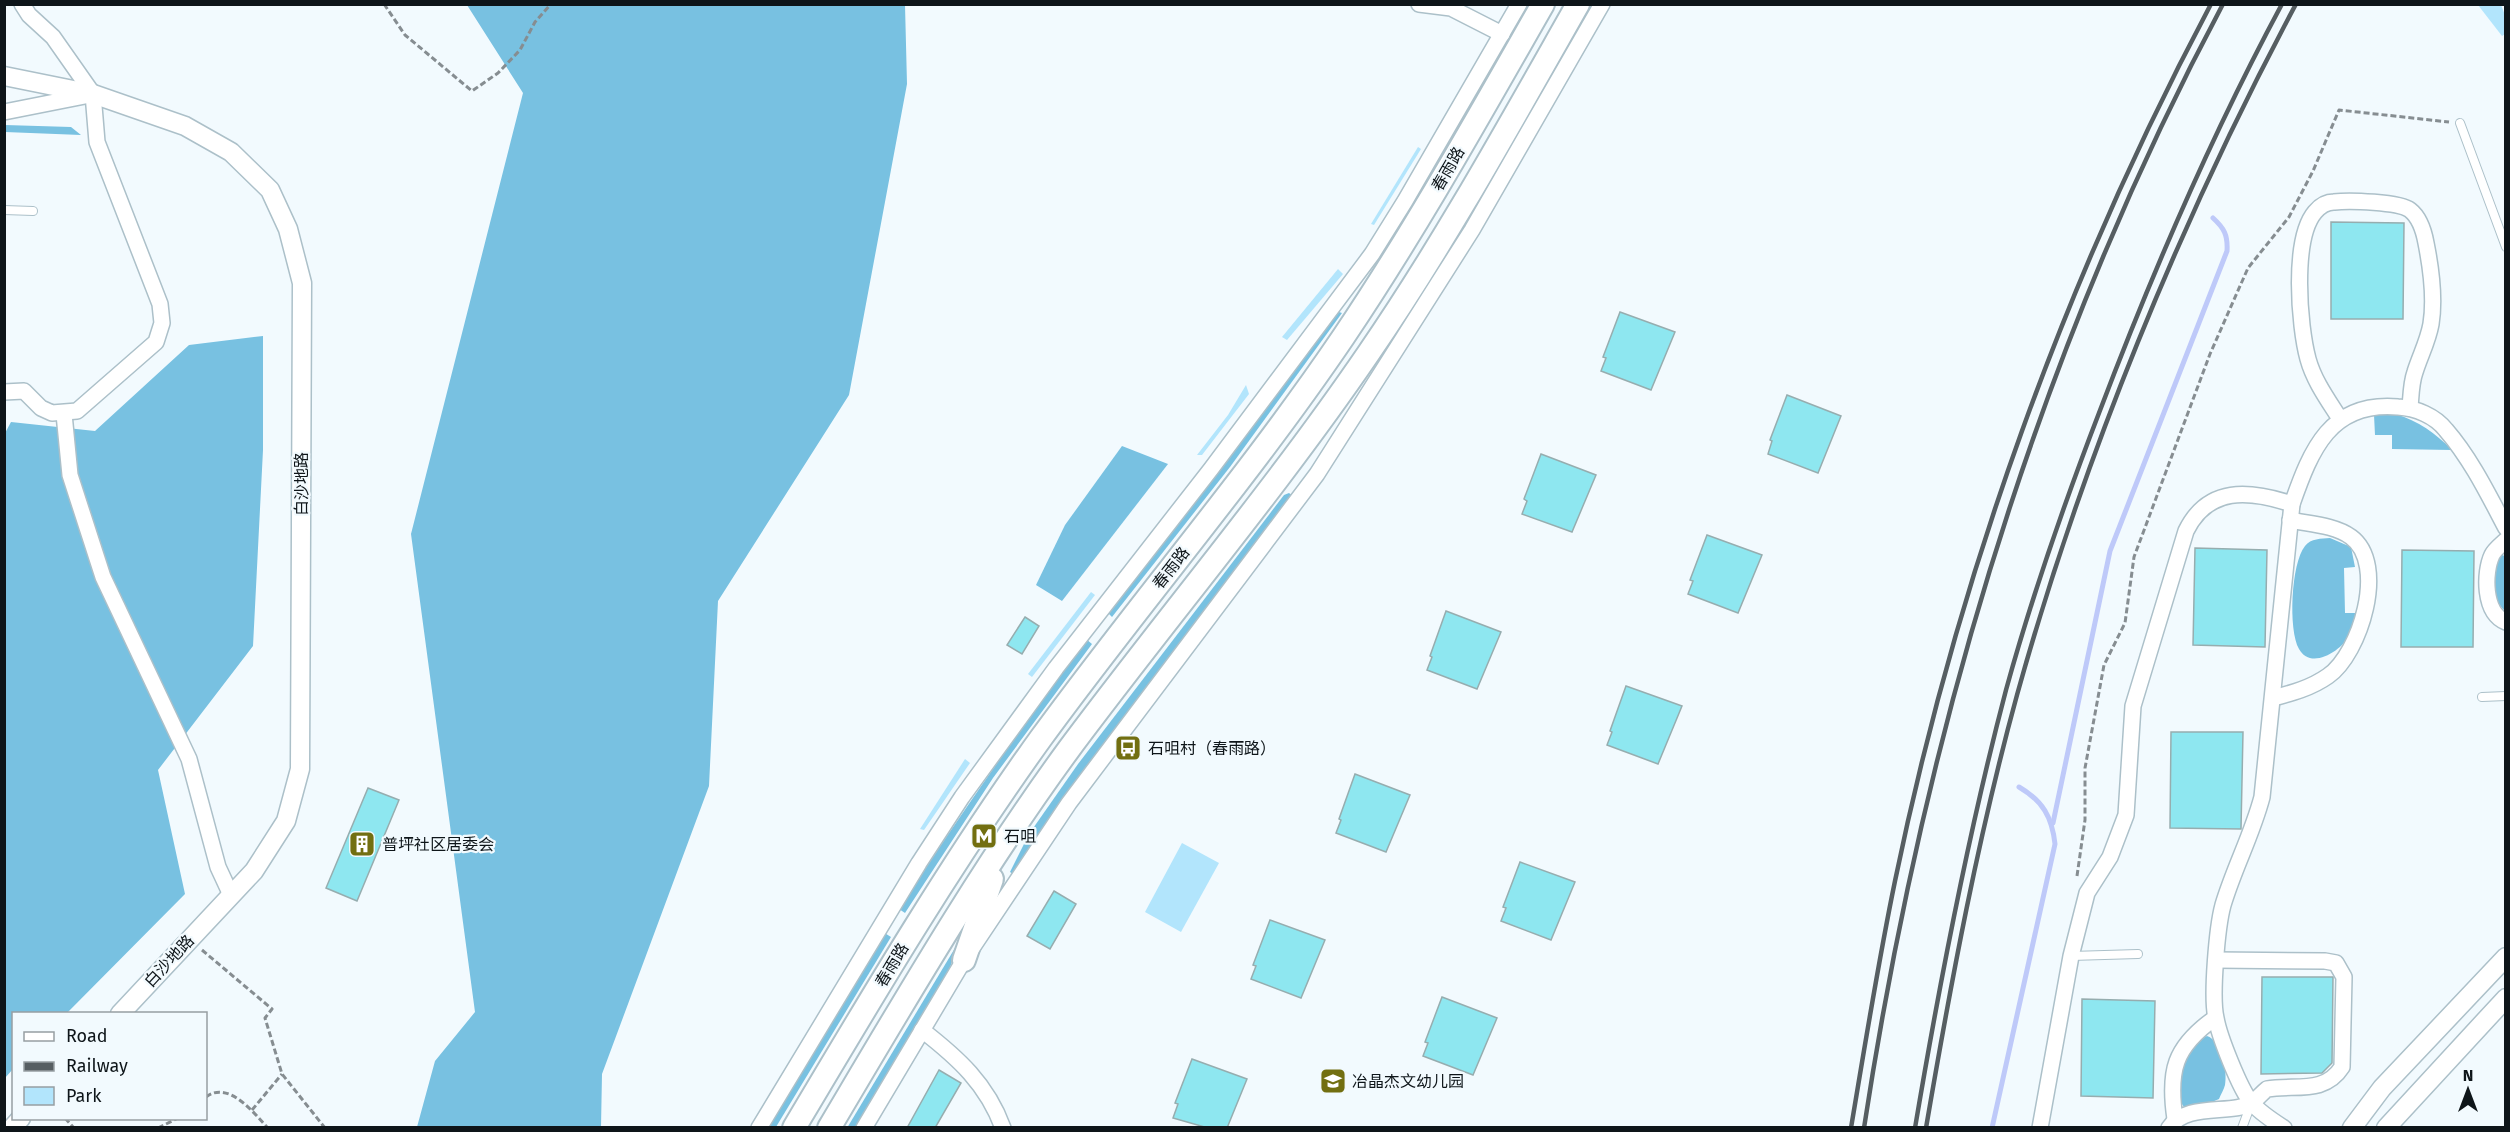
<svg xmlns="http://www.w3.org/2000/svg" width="2510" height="1132" font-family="'Fira Sans','Noto Sans SC',sans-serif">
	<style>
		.green { fill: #b2e5fc }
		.forest { fill: #78c1e1 }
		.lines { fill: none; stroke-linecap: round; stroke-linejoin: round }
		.stream { stroke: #bec9f9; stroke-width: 5 }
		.building { fill: #8ee7f0; stroke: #96adaf; stroke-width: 1.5 }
		.service-casing { stroke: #acc0c9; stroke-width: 10 }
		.minor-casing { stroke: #acc0c9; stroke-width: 18 }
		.tertiary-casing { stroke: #acc0c9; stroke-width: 21 }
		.primary-casing { stroke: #acc0c9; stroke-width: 26 }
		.path { stroke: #868d91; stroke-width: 3; stroke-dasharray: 6 3; stroke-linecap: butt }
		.service { stroke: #fff; stroke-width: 8 }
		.minor { stroke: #fff; stroke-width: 15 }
		.tertiary { stroke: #fff; stroke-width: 18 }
		.primary { stroke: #fff; stroke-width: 22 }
		.rail { stroke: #565e62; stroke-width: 4.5 }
		.labels { text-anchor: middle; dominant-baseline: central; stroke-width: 4.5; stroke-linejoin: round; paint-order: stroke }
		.street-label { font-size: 16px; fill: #0e1519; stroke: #f2fafe }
		.poi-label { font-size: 16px; fill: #0e1519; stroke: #f2fafe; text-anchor: start }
	</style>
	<rect width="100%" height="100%" fill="#f2fafe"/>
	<g class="green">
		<path d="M2478,5h23l4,10v19l-3,2z"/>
		<path d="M1418,147l3,2 -47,76 -3,-1z"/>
		<path d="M1338,269l5,5 -56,66 -5,-3z"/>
		<path d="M1246,385l3,9 -47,61h-5l31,-40z"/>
		<path d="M1091,592l4,3 -63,82 -4,-3z"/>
		<path d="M965,759l5,4 -46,67 -4,-1z"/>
		<path d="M1182,843l37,20 -38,69 -36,-20z"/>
	</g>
	<g class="forest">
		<path d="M467,5h438l2,79 -58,311 -131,206 -9,185 -107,288 -1,53h-184l18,-66 40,-49 -64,-478 112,-441z"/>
		<path d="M5,125l66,2 10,8 -76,-3z"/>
		<path d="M1339,312l3,1 -112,154 -118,150 -5,-5 207,-272z"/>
		<path d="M263,336v114l-10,196 -95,124 27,124 -118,119 -53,1 -1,55 -8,9 -1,-643 7,-13 84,9 94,-86z"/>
		<path d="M2395,414c24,7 40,19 57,36l-60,-1v-14h-17l-1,-20z"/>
		<path d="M1122,446l46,18 -106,137 -26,-16 29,-60z"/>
		<path d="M1289,493l4,3 -280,378 -3,-2 19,-38 49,-70 206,-269z"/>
		<path d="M2330,538l21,9 4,20 -11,1 1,45h11c-1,7 -2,15 -6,22 -8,15 -39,36 -51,14 -11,-19 -8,-86 6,-103 6,-8 16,-7 25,-8z"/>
		<path d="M2502,555l3,1v55c-15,-14 -11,-34 -8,-53z"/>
		<path d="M1086,639l6,5 -99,134 -88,135 -6,-4c59,-92 122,-181 187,-270z"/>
		<path d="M883,932l8,5 -115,190 -11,1z"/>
		<path d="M958,943l-11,34 -90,150 -10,1z"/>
		<path d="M2207,1036c14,4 21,35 18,49 -1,4 -4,9 -6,14l-21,9 -14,-1 -7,-10c3,-23 5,-51 30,-61z"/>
	</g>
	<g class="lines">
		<g class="stream">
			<path d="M2053,823l57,-272 117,-300c1,-16 -3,-23 -14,-33"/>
			<path d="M1992,1128l63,-284c-3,-27 -12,-43 -36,-57"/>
		</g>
	</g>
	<g class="building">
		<path d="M2331,222l73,1 -1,96h-72z"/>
		<path d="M1620,312l55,20 -24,58 -50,-19 5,-13 -3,-1z"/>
		<path d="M1787,395l54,21 -23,57 -50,-19 4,-13 -2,-1z"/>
		<path d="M1541,454l55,21 -24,57 -50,-18 5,-13 -3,-2z"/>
		<path d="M1707,535l55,20 -24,58 -50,-19 5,-13 -3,-1z"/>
		<path d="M2195,548l72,2 -2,97 -72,-2z"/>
		<path d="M2402,550l72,1 -1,96h-72z"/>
		<path d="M1446,611l55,21 -24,57 -50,-19 5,-13 -2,-1z"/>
		<path d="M1025,617l14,9 -17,28 -15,-9z"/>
		<path d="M1626,686l56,20 -24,58 -51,-19 5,-13 -2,-1z"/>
		<path d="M2171,732h72l-2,97 -71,-1z"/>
		<path d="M1355,774l55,21 -24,57 -50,-19 5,-13 -2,-1z"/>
		<path d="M368,788l31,12 -42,101 -31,-13z"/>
		<path d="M1520,862l55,20 -24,58 -50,-19 5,-13 -3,-1z"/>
		<path d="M1054,891l22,13 -26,45 -23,-13z"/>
		<path d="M1270,920l55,20 -24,58 -50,-19 5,-13 -3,-1z"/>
		<path d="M2262,977h71l-1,86 -10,10 -61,1z"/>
		<path d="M1442,997l55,21 -24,57 -50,-19 5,-13 -3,-1z"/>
		<path d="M2082,999l73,2 -2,97 -72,-2z"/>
		<path d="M1192,1059l55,20 -20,49h-19l-35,-10 5,-14 -3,-1z"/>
		<path d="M939,1070l22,13 -26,45h-28z"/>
	</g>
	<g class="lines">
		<defs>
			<g id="service">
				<path d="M2460,123l46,124"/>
				<path d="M4,210l29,1"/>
				<path d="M2482,697l24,-1"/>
				<path d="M2071,956l67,-2"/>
				<path d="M2242,1128l9,-24"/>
			</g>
			<g id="minor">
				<path d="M1419,4l32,4 51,26"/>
				<path d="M4,112l86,-17"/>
				<path d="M4,392l20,-1 17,17 11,5 25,-2 79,-69 6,-19 -2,-19 -63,-162 -4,-48 -40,-57 -24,-22 -7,-11"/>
				<path d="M64,414l6,61 33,102 86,182 29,108 13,28"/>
				<path d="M2340,419c-12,-19 -26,-38 -32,-60 -9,-33 -16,-120 7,-147 5,-6 12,-10 19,-10 15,-2 66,0 76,8 9,7 14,22 16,33 5,25 9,56 5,81 -3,17 -11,32 -16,48 -4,11 -4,24 -5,36"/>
				<path d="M2506,540c-5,5 -11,9 -14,15 -8,17 -9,58 14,67"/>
				<path d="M2273,698c19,-5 38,-10 55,-22 32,-22 60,-112 23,-139 -16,-12 -42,-13 -61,-17"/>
				<path d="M922,1030c36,28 65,54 81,98"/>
				<path d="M2175,1119c-7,-48 -1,-72 40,-101"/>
				<path d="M759,1128l160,-265 43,-66 94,-129 155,-199 161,-215 33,-53 114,-197"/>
				<path d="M864,1128l100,-168 105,-157 248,-329 155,-244 130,-226"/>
				<path d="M2040,1128l31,-172 16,-63 23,-36 16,-42 7,-109 53,-175c22,-45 63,-41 106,-27"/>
				<path d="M2169,1128c18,-27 64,-12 84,-26 5,-4 9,-9 14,-13 28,-5 57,6 75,-22l2,-90 -8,-14 -11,-2 -109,-1"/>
				<path d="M2284,1128c-11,-7 -25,-16 -33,-26 -11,-13 -32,-66 -35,-84 -5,-21 1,-91 7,-113 11,-37 29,-70 39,-108l30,-293c19,-54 38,-103 106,-97 18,1 37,9 48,23 25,29 42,64 60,98"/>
			</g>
			<g id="tertiary">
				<path d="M4,76l89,18 92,32 46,26 39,38 18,39 14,54 -2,486 -14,52 -32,50 -134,143"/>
				<path d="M12,1128l9,-10"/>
				<path d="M2352,1128l30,-40 124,-131"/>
				<path d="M2386,1128l120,-130"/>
			</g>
			<g id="primary">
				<path d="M964,960l28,-81"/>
				<path d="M794,1128c79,-133 157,-265 247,-390 99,-136 209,-263 303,-402 72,-107 135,-220 199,-332"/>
				<path d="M829,1128c76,-128 152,-259 240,-379 99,-133 206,-259 299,-395 77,-112 143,-232 210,-350"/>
			</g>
		</defs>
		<use href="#service" class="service-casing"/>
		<use href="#minor" class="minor-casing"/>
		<use href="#tertiary" class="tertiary-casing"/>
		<use href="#primary" class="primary-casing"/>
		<g class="path">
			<path d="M384,4l21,31 67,56 26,-18 22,-23 15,-28 16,-18"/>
			<path d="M2077,876l8,-56v-52l19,-103 21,-42 9,-66 76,-203 38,-86 41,-51 24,-46 26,-61 110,12"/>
			<path d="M202,950l70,59 -7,9 17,56 43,54"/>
			<path d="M206,1097c22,-17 47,15 62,31"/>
			<path d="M252,1110l30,-36"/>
			<path d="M65,1118l9,10"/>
			<path d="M158,1128l20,-10"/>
		</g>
		<use href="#service" class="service"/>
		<use href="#minor" class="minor"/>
		<use href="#tertiary" class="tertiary"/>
		<use href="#primary" class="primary"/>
		<g class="rail">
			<path d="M1851,1128c14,-83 27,-165 44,-247 63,-305 170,-602 316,-877"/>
			<path d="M1864,1128c60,-392 172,-773 359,-1124"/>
			<path d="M1915,1128c25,-148 53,-294 91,-438 26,-94 58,-186 93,-277 53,-140 112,-277 183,-409"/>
			<path d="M1926,1128c25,-146 52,-291 91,-433 65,-234 164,-476 279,-691"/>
		</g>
	</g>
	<defs>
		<symbol id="bus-square" viewBox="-11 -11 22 22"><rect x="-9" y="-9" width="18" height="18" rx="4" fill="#726f11" stroke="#f2fafe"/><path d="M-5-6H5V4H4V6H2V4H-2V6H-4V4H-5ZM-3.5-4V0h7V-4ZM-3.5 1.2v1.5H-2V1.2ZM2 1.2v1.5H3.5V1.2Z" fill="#fff"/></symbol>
		<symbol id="metro-square" viewBox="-11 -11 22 22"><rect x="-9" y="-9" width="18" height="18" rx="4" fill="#726f11" stroke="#f2fafe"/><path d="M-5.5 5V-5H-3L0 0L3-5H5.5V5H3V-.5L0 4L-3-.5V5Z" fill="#fff"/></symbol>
		<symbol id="building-square" viewBox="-11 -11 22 22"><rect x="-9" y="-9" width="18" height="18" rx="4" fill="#726f11" stroke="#f2fafe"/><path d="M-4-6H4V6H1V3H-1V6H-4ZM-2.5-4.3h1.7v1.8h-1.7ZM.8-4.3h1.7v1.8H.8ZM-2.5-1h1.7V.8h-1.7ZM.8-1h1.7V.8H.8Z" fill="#fff"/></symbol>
		<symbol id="school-square" viewBox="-11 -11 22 22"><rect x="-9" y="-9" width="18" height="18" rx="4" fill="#726f11" stroke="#f2fafe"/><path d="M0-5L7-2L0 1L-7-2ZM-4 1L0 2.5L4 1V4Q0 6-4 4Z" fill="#fff"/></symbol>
	</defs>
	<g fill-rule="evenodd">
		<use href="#bus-square" x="1113" y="733" width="30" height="30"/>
		<use href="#metro-square" x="969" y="821" width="30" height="30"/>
		<use href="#building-square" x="347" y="829" width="30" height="30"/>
		<use href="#school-square" x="1318" y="1066" width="30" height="30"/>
	</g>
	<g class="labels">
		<g class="street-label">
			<text transform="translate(1448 169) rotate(-60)">春雨路</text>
			<text transform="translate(301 484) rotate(-90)">白沙地路</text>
			<text transform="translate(1171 568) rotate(-52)">春雨路</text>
			<text transform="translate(169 961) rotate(-47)">白沙地路</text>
			<text transform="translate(892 965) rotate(-59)">春雨路</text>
		</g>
		<g class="poi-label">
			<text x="1148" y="748">石咀村（春雨路）</text>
			<text x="1004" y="836">石咀</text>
			<text x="382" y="844">普坪社区居委会</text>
			<text x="1352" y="1081">冶晶杰文幼儿园</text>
		</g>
	</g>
	<rect width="2510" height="1132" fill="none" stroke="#0e1519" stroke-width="12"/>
	<rect x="12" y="1012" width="195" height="108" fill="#f2fafe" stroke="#979ea2" stroke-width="1.5"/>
	<rect x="24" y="1032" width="30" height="9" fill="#ffffff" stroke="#979ea2" stroke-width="1.5"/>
	<text x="66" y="1042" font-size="18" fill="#0e1519">Road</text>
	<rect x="24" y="1062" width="30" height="9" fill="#565e62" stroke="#979ea2" stroke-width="1.5"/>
	<text x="66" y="1072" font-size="18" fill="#0e1519">Railway</text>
	<rect x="24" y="1087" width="30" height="18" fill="#b2e5fc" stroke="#979ea2" stroke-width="1.5"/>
	<text x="66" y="1102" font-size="18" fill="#0e1519">Park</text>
	<g transform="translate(2468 1090)" stroke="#f2fafe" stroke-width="4.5" paint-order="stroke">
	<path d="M0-4.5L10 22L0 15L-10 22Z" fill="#0e1519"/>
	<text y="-9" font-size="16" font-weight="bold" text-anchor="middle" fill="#0e1519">N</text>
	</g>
</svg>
